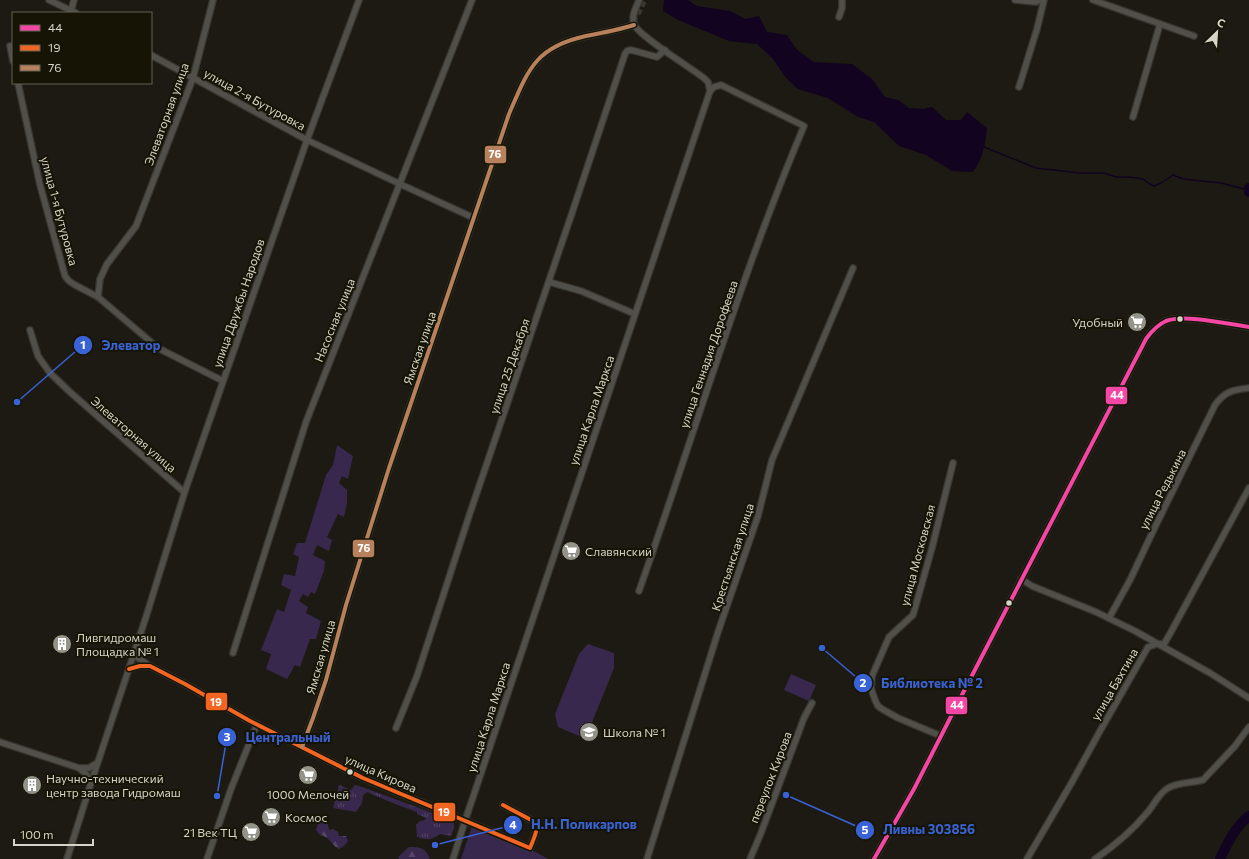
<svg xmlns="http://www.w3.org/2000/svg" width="1249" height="859" font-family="Commissioner,sans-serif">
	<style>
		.grass { fill: url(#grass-tufts) }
		.forest { fill: url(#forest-firs) }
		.green { fill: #39284d }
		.water { fill: #120320 }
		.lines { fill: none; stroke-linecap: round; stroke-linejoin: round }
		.stream { stroke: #120320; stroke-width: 1.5 }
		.river { stroke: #120320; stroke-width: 10 }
		.minor-tunnel { stroke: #38362d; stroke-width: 5.5; stroke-dasharray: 5.5 3; stroke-linecap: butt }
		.minor-casing { stroke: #373630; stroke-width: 8 }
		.minor { stroke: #504f49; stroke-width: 5.5 }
		.bus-1-casing { stroke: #161505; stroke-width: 7 }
		.bus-2-casing { stroke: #161505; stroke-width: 7 }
		.bus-3-casing { stroke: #161505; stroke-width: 7 }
		.bus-1 { stroke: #f346a5; stroke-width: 4 }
		.bus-2 { stroke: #f26522; stroke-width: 4 }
		.bus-3 { stroke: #b6815c; stroke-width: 4 }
		.bus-dot { fill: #d5d4c9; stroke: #161505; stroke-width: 1.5 }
		.labels { text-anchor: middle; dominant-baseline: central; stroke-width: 4; stroke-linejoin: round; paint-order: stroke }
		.street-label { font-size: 12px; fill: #d5d4c9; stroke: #161505 }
		.poi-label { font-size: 12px; fill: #d5d4c9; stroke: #161505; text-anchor: start }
		.leader { fill: none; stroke: #3962d6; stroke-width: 1.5 }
		.callout-dot { fill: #3962d6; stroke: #161505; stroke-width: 1.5 }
		.mark-label { font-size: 12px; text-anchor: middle; font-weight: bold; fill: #fff }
		.callout-label { font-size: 13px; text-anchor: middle; font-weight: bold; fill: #3962d6; stroke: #161505; stroke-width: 4; stroke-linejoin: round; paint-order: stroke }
		.line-badge { stroke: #161505; stroke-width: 1.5 }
		.badge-label { font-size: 11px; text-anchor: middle; font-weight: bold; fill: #fff }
	</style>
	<defs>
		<pattern id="grass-tufts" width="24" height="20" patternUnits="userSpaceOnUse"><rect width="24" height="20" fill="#39284d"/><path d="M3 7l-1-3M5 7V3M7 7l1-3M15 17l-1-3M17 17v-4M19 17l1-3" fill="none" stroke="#554665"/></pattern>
		<pattern id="forest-firs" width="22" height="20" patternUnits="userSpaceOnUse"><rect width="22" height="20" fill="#39284d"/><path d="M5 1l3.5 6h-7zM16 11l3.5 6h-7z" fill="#554665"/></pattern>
	</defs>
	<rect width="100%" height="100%" fill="#1c1a12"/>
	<path class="grass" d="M339,785l12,5 4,-5 10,3 84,31 5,4v5l-3,8 -11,-2c-10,7 -12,6 -23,3l-1,-12 4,-4 5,-1 1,-2 -9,-4v-2l-22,-8 -28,-12 -4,3 -1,8 -6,9 -23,-4z"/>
	<g class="forest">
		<path d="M322,820l5,1 2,9 4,-1 5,3 1,4h7l2,5 -4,5 -5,3c-7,-3 -10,-13 -19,-14l-4,-5 2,-6z"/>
		<path d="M409,847c12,0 16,1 21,12h-31l-1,-2z"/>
	</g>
	<g class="green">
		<path d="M337,445l16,11 -5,23 -6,-3 -3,7 8,7v13l-3,14 -6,-3 -11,23 5,3 -3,11 -12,-6 -4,10 12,6 -1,10 -9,23 -4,-2 -3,5 -5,-3 -4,7 9,6 -2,6 15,8 -5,18h-6l-10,28 -5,-2 -8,14 -21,-10 5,-15 -10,-4 16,-41 7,3 7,-22 -10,-5 3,-11 11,2 4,-19 -6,-3 4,-11h8l21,-68 7,-10z"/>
		<path d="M588,644l26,9v15l-25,62 -10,6 -21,-9 -3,-13 24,-60z"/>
		<path d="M791,674l25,11 -7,16 -25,-11z"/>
		<path d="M472,826l58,23 18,10h-87z"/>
	</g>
	<path class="water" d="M664,0h24l9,6 33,5 15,8 14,-3 8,16 20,3 10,15 17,12 38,2 20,15 13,18 13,3 11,8 14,1 9,-2 14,13h15l6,-8 20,16c-2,17 -4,30 -14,44l-21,-1 -26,-16 -27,-9 -25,-24 -16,-5 -30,-19 -30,-9 -12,-11 -13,-19 -16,-15 -28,-3 -51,-21 -15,-9z"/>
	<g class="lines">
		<path class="stream" d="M984,147l52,21 44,5h24l12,4h13l14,2 5,4 6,3 7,-3 12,-8 10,4 38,4 27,7"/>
		<g class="river">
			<path d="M1249,188v4"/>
			<path d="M1220,859c6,-14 17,-34 29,-43"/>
		</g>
		<path class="minor-tunnel" d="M633,21l6,-9 6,-12"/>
		<defs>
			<g id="minor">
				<path d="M49,0l27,13"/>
				<path d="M1015,0l21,2 4,-2"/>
				<path d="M1093,0l101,36"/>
				<path d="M71,11l3,-11"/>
				<path d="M839,17l3,-9v-8"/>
				<path d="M10,46l3,15"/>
				<path d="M151,55l156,85 93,44 74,34"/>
				<path d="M18,83l22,102 25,91 4,5 6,4 23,12 60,51 65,33"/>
				<path d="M1019,87l18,-58 7,-29"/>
				<path d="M1133,117l27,-93"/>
				<path d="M549,282l32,9 54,23"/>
				<path d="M98,297l2,-18 7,-15 29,-38 57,-148 20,-78"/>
				<path d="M30,330l8,26 12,17 20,19 114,100"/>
				<path d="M1021,579l11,7 64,26 39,19 75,42 39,25"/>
				<path d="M639,591c55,-155 101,-314 165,-465l-83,-41 -7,2 -4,4"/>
				<path d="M1109,618l21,-38 24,-51 61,-124c10,-14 18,-15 34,-17"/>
				<path d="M136,650l2,8 9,6"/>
				<path d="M233,653l73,-231 166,-422"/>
				<path d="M129,669l11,-3h10l35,18 65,37 113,57 167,70c3,-8 9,-18 5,-26l-32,-17"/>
				<path d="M396,728l21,-52 53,-163 102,-300 53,-159 2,-3 4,-1 26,7 8,-7"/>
				<path d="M941,736l-43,-18 -16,-9 -4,-3 -3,-6 -4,-12 1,-12 17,-39 24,-22 19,-67 21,-85"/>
				<path d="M0,742l79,26 7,6 5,9"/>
				<path d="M302,747l11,-29 13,-38 20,-75 43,-137 120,-354c19,-44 26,-67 77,-78 16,-3 32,-6 48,-11"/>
				<path d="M79,768h10l8,-5"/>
				<path d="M67,859l24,-76 55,-166 39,-126 122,-351 52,-140"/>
				<path d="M207,859l24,-70 26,-65"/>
				<path d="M453,859l12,-38 245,-730 -2,-9 -3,-3c-12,-10 -68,-44 -71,-55 -3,-8 2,-16 5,-24"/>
				<path d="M647,859l71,-227 40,-116 14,-56 81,-192"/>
				<path d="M750,859l11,-26 43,-115 8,-15"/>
				<path d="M874,859l40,-70 50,-98 182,-352c5,-7 11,-14 20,-18 19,-7 62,3 83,6"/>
				<path d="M1027,859l45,-77 28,-51 48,-84 9,-3h7l7,-12 78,-144"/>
				<path d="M1095,859c19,-13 36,-27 51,-45 8,-8 11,-19 22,-26 11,-6 23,-5 35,-8l32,-34 14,-19"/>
			</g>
		</defs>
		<use href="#minor" class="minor-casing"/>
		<use href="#minor" class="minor"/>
		<defs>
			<path id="bus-1" d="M874,859l40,-70 50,-98 182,-352c5,-7 11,-14 20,-18 19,-7 62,3 83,6"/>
			<path id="bus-2" d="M129,669l11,-3h10l35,18 65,37 113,57 167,70c3,-8 9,-18 5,-26l-32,-17"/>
			<path id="bus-3" d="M302,747l11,-29 13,-38 20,-75 43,-137 120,-354c19,-44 26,-67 77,-78 16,-3 32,-6 48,-11"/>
		</defs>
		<use href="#bus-1" class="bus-1-casing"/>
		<use href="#bus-2" class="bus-2-casing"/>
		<use href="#bus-3" class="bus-3-casing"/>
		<use href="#bus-1" class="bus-1"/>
		<use href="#bus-2" class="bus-2"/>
		<use href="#bus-3" class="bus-3"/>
	</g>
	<defs>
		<symbol id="supermarket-disc" viewBox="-11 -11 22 22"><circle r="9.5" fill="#949389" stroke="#161505"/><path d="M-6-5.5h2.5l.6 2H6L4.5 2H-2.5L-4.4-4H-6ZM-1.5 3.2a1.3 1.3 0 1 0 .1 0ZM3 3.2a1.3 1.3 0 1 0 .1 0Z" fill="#fff"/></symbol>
		<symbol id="building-disc" viewBox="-11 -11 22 22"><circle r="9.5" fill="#949389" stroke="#161505"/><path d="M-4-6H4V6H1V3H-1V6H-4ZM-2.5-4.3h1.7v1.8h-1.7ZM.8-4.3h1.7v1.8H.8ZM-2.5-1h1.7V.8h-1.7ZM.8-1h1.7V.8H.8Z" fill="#fff"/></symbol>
		<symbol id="school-disc" viewBox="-11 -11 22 22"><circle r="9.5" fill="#949389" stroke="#161505"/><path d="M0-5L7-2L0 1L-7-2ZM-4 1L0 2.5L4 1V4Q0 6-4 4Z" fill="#fff"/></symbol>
	</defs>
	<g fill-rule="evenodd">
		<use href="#supermarket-disc" x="1126" y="311" width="22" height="22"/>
		<use href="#supermarket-disc" x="560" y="540" width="22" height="22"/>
		<use href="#building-disc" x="51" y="633" width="22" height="22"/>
		<use href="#school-disc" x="578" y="721" width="22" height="22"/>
		<use href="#supermarket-disc" x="297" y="764" width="22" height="22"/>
		<use href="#building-disc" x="21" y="774" width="22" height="22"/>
		<use href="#supermarket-disc" x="260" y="806" width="22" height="22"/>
		<use href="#supermarket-disc" x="240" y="821" width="22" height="22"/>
	</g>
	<g class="bus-dot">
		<circle cx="1180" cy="319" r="3.5"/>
		<circle cx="1009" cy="603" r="3.5"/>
		<circle cx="350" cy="772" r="3.5"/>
	</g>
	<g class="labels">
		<g class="street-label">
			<text transform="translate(255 99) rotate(29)">улица 2-я Бутуровка</text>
			<text transform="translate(166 114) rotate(-70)">Элеваторная улица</text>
			<text transform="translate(60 211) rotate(75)">улица 1-я Бутуровка</text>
			<text transform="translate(238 303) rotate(-71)">улица Дружбы Народов</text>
			<text transform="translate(334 320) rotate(-68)">Насосная улица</text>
			<text transform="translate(419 348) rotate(-71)">Ямская улица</text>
			<text transform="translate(708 354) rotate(-71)">улица Геннадия Дорофеева</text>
			<text transform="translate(509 366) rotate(-71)">улица 25 Декабря</text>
			<text transform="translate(591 410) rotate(-71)">улица Карла Маркса</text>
			<text transform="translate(134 434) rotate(41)">Элеваторная улица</text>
			<text transform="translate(1162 489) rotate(-63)">улица Редькина</text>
			<text transform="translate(917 555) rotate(-75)">улица Московская</text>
			<text transform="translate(732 557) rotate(-72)">Крестьянская улица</text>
			<text transform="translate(320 657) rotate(-74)">Ямская улица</text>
			<text transform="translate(1114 684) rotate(-60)">улица Бахтина</text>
			<text transform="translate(488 717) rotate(-72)">улица Карла Маркса</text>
			<text transform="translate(381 773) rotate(24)">улица Кирова</text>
			<text transform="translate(770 777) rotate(-69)">переулок Кирова</text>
		</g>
		<g class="poi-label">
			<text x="1123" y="322" text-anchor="end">Удобный</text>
			<text x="585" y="551">Славянский</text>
			<text x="76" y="637">Ливгидромаш<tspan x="76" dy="14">Площадка № 1</tspan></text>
			<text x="603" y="732">Школа № 1</text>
			<text x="46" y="778">Научно-технический<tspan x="46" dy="14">центр завода Гидромаш</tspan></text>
			<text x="308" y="794" text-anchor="middle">1000 Мелочей</text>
			<text x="285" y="817">Космос</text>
			<text x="237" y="832" text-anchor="end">21 Век ТЦ</text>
		</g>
	</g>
	<path class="leader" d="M17 402L83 345M822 648L863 683M217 796L227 737M435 845L513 825M786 795L865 830"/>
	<g class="callout-dot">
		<circle cx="17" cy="402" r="4"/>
		<circle cx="822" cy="648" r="4"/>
		<circle cx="217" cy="796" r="4"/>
		<circle cx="435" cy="845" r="4"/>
		<circle cx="786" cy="795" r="4"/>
		<circle cx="83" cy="345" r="10"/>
		<circle cx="863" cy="683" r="10"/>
		<circle cx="227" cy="737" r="10"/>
		<circle cx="513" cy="825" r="10"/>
		<circle cx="865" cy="830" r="10"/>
	</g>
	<g class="mark-label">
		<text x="83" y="349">1</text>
		<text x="863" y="687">2</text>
		<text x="227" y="741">3</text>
		<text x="513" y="829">4</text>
		<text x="865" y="834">5</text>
	</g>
	<g class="callout-label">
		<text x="131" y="350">Элеватор</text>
		<text x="932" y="688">Библиотека № 2</text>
		<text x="288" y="742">Центральный</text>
		<text x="584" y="829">Н.Н. Поликарпов</text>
		<text x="929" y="834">Ливны 303856</text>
	</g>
	<g class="line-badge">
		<rect x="484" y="145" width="23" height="19" rx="4" fill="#b6815c"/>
		<rect x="1105" y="386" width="23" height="19" rx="4" fill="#f346a5"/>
		<rect x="352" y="539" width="23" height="19" rx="4" fill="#b6815c"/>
		<rect x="205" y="692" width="23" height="19" rx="4" fill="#f26522"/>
		<rect x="945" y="696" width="23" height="19" rx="4" fill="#f346a5"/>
		<rect x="433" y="802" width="23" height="20" rx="4" fill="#f26522"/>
	</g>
	<g class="badge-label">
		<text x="495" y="158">76</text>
		<text x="1117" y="399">44</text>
		<text x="364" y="552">76</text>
		<text x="216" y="706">19</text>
		<text x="957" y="709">44</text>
		<text x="444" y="816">19</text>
	</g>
	<rect x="12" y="12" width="140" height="72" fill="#161505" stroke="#626153"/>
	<rect x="20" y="25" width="20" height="6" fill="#f346a5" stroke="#626153"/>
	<text x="48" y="32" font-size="12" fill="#d5d4c9">44</text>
	<rect x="20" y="45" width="20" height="6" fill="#f26522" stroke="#626153"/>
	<text x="48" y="52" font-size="12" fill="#d5d4c9">19</text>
	<rect x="20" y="65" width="20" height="6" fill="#b6815c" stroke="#626153"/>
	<text x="48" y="72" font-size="12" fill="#d5d4c9">76</text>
	<g transform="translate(1217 32) rotate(25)" stroke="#161505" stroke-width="3" paint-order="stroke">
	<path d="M0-3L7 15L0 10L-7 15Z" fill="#d5d4c9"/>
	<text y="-6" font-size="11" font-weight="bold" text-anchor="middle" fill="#d5d4c9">С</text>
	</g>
	<path d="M14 839v6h79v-6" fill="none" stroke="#d5d4c9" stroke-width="2"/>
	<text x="20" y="839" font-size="12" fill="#d5d4c9" stroke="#161505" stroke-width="3" paint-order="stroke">100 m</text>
</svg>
